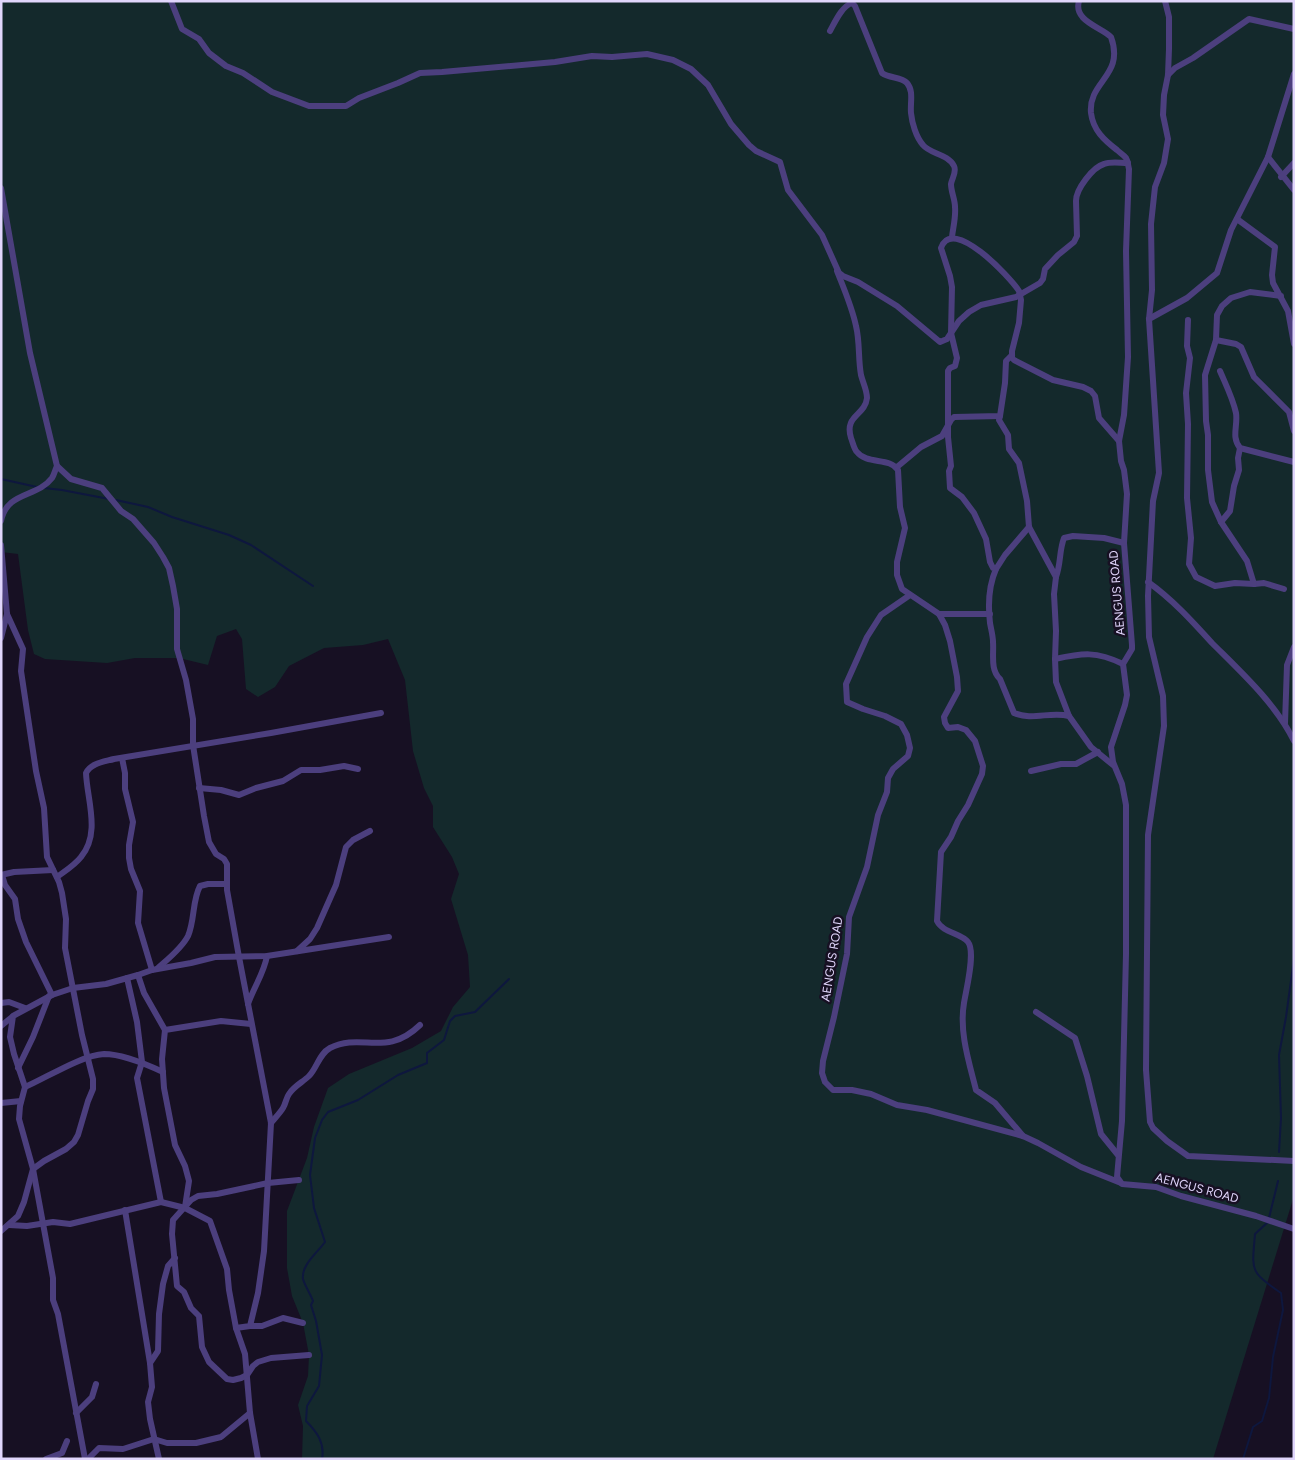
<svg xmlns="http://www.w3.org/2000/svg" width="1295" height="1460" font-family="Figtree,sans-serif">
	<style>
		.green { fill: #14292c }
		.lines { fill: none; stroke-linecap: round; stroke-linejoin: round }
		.stream { stroke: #0e173e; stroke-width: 2 }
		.minor { stroke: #4c3f7e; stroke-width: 6 }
		.labels { text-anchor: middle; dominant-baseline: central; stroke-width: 5; stroke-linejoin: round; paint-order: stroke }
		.street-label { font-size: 12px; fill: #e1d6fc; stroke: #171023 }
	</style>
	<rect width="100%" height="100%" fill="#171023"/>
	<path class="green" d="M1,1h1293v1195l-81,263h-911l1,-33 -5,-21 10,-29 1,-21 -6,-32 -11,-27 -5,-28v-57l20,-53 7,-31 14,-39 21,-14 63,-26 29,-17 12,-24 17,-20 -2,-32 -17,-56 8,-25 -7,-17 -19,-30v-21l-9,-18 -11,-37 -8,-71 -17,-41 -25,6 -39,3 -35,18 -14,21 -17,10 -12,-8 -4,-50 -6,-10 -19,7 -9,29 -29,-7h-44l-28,5 -62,-4 -11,-5 -6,-24 -10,-76 -17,-2z"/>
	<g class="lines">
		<g class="stream">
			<path d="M1,479l36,8"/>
			<path d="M44,488l18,2 47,9"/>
			<path d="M116,500l32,7 24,10 57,18 22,10 62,41"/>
			<path d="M1279,1152l2,-34 -2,-63 7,-38 8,-58"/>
			<path d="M1269,1218l9,-37"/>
			<path d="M322,1459c3,-16 -5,-27 -16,-38l1,-15 12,-20 3,-31 -6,-34 -5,-16 2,-4c-2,-6 -8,-15 -10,-22 -2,-14 15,-27 22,-37l-11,-34 -4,-33 5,-37 7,-18 6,-8 30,-12 40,-25 29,-12v-10l17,-13 6,-19 5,-5 20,-4 34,-33"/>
			<path d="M1243,1459l10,-32 9,-6 7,-23 4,-41 10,-47 -2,-17c-32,-22 -29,-22 -26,-59l13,-12"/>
		</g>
		<g class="minor">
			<path d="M171,1l11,28 17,10 10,14 17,13 17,7 29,19 37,14h37l13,-8 39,-15 22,-10 22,-1 113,-10 37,-6 20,1 35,-3 26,6 18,9 17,16 23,39 18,21 7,6 24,11 8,28 34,45 17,38 4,3 15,6 39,24 43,36 7,-3 12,-18 10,-9 12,-7 35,-8 24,-14 3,-4 2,-10 13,-14 16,-13 3,-6 -1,-35c0,-12 17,-34 28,-37 7,-3 16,-1 24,-1"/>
			<path d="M1079,1c-6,20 22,26 32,36 14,39 -23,44 -20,76 2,17 13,27 26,37 3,3 7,5 9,8 2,3 2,8 3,11l-3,82 2,106 -4,58 -5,26 2,20 3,9 3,24 -3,49 8,102v4l-9,15 4,31 -2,10 -14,42 2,15 9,22 4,21v149l-4,167 -5,56 5,7 34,3 25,9 75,20 38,13"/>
			<path d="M1165,1l4,16v32l-1,26 -4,20 -1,20 5,24 -4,24 -9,24 -4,37 1,66 -3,29 10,154 -6,28 -5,95 1,41 14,59 1,30 -16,109 -2,235 4,52 3,6 14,13 21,15 106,5"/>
			<path d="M830,31c5,-9 12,-25 22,-28l3,3 27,67c8,6 19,3 25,10 7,8 3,20 4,30 1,10 5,24 12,32 7,9 25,9 31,21 3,6 -2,12 -3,18 0,8 4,15 4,23 1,10 -2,21 -3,30"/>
			<path d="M1168,75l7,-7 18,-10 56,-39 45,10"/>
			<path d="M1268,157l26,33"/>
			<path d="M1281,177l13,-14"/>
			<path d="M1,188l29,165 27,113c-2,4 -3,9 -5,12 -15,20 -45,13 -51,43"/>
			<path d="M1237,219l38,28 -3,28 1,8 15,28 6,33"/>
			<path d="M837,271c7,18 15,36 19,55 4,16 2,33 5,49 2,8 6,15 6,23 -2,18 -23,17 -16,40 2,5 3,11 6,14 10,13 33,5 41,18l2,37 5,21 -8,34v13l5,14 37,25 6,11 5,16 7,36 1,14 -14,26 1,6 3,5 10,-1 8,3 9,11 8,25 -1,8 -14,31 -10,16 -7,16 -10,15 -4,69c6,12 24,12 31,21 8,10 -2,48 -4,61 -5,29 5,59 12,87l19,13 28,33"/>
			<path d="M1281,296l-31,-4 -19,6 -9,8 -5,9 -1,25 -11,35 1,46 2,14v35l4,32 9,20 26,39 7,23 10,-1 20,6"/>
			<path d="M1149,319l38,-21 30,-25 14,-43 37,-73 26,-83"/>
			<path d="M1188,320l-1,26 3,12 -4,35 2,31 -1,74 4,40 -2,26 7,13 19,9 20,-3 19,1"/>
			<path d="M1216,340l20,4 5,3 13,30 35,35 5,19"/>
			<path d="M1220,371c6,14 13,28 16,42 2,13 -5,24 4,35l54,14"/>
			<path d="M1000,416l-1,4 9,15 1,14 10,14 8,38 2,26 27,50c5,-13 3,-26 8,-39l9,-2 31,2 20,5"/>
			<path d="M57,466l14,13 31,9 19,23 12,8 21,24 9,14 6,11 4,18 4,23v40l9,31 7,39v26l11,71 5,26 7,12 8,5 3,5v26l12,67 32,166 -7,128 -6,42 -8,33 -14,2"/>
			<path d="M897,467l24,-20 21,-11 9,-16 3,-3 46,-1 5,-33 1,-22 6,-6"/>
			<path d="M1221,522l9,-11 4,-25 5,-16 -1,-12 2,-10"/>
			<path d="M1,545l6,69 16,35 -2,22 15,100 8,37 3,49 12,25 3,11 4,26 -1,29 17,87 11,44v10l-5,12 -10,34 -4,7 -8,7 -22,12 -11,8 -9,33 -6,14 -17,15"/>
			<path d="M996,569l9,-14 24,-28"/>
			<path d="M1056,577l-2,17 2,37 -1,28 1,23 13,34"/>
			<path d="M1148,582c24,17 44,39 64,61 29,29 64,61 82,98"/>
			<path d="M910,595l-29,20 -14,22 -21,47 1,18 16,7 22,7 16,8 6,11 3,13 -2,8 -15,13 -5,9 -1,14 -9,23 -11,52 -18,50 -2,37 -13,63 -11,44 -1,12 3,9 8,8h19l19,4 26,11 30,5 96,26 15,7 43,24 40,16"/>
			<path d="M939,614h51"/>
			<path d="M1,638l6,-24"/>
			<path d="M1055,659c28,-6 41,-8 68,5"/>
			<path d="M1285,723l2,-58 7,-18"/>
			<path d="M122,758l3,15v16l8,33 -4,23v13l2,11 9,22 -2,32 14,47"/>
			<path d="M1113,765l-22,-18 -22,-31c-18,-5 -37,5 -55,-3l-14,-34c-10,-9 -6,-25 -7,-37 0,-6 -2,-13 -3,-19 -2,-17 -1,-38 6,-54l-3,-1 -3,-6 -4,-23 -12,-26 -12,-16 -12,-9 -1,-17 2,-5 -3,-29v-66l2,-3 5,-2 2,-8 -6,-25 1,-46 -2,-11 -9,-28c11,-33 69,29 78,43l2,9 -2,23 -7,28v7l2,2 39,20 30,7 8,4 4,5 4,22 20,23"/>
			<path d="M1031,771l30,-7h15l22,-12"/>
			<path d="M199,788l22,2 18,5 17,-7 27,-7 18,-11h19l24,-4 14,3"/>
			<path d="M1,875l13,-3 39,-2"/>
			<path d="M2,875l3,10 10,14 3,20 8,23 26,53"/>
			<path d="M57,877c8,-6 18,-12 24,-20 20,-24 6,-57 5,-84 5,-10 17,-11 28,-14l157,-26 110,-20"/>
			<path d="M297,951l13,-12 7,-11 19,-43 10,-38 7,-7 17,-9"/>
			<path d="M158,968c10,-9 24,-20 30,-32 7,-16 4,-35 12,-50l8,-2h19"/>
			<path d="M138,975l6,18 21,37"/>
			<path d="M127,978l10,44 5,40 -5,16 24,124"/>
			<path d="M1,1003l8,-1 16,6"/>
			<path d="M248,1004c6,-17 16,-31 19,-48"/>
			<path d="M1036,1012l39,26 12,38 14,58 17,21"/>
			<path d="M1,1026l11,-9"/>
			<path d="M18,1068l15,-31 16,-41"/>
			<path d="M25,1087c21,-9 57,-32 79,-33 17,0 44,11 59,18"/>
			<path d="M1,1103l20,-2"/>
			<path d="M271,1123c4,-5 9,-10 12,-15 3,-5 3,-10 6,-14 5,-8 14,-12 20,-18 8,-8 10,-22 21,-28 32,-16 56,10 90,-23"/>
			<path d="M299,1180l-31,3 -51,11 -19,2 -7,4 -18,20 -1,14 5,52 7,6 7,16 8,8 3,31 7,15 18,17 6,1 8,-2 6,-3 6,-9 5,-4 13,-4 38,-3"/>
			<path d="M185,1207l4,-26 -4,-15 -10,-21 -11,-57 -2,-29 3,-29 56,-9 30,3"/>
			<path d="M125,1210l25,153"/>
			<path d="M9,1225l18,1 26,-4 17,2 91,-22 24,6 25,13 17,48 2,21 7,38 9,26 5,59 8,46"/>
			<path d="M250,1326h12l21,-8 20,5"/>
			<path d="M76,1413l16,-16 4,-13"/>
			<path d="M46,1459l16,-6 5,-12"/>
			<path d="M85,1459l-27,-145 -5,-14v-22l-20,-109 -14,-50 1,-13 5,-19 -11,-33 -4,-17 3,-21 39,-21 21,-7 33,-4 32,-9 14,-5 39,-7 24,-6 52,-1 122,-19"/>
			<path d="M88,1459l11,-11 24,1 31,-10 13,4h29l25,-6 29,-24"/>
			<path d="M159,1459l-9,-40 -2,-17 4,-15 -2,-24 8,-12 1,-37 4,-30 5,-18 7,-8"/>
		</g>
	</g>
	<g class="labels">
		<g class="street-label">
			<text transform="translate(1117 593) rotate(-95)">AENGUS ROAD</text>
			<text transform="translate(832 959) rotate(-81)">AENGUS ROAD</text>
			<text transform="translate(1197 1188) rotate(15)">AENGUS ROAD</text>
		</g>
	</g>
	<rect width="1295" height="1460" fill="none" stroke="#e1d6fc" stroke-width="5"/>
</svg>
